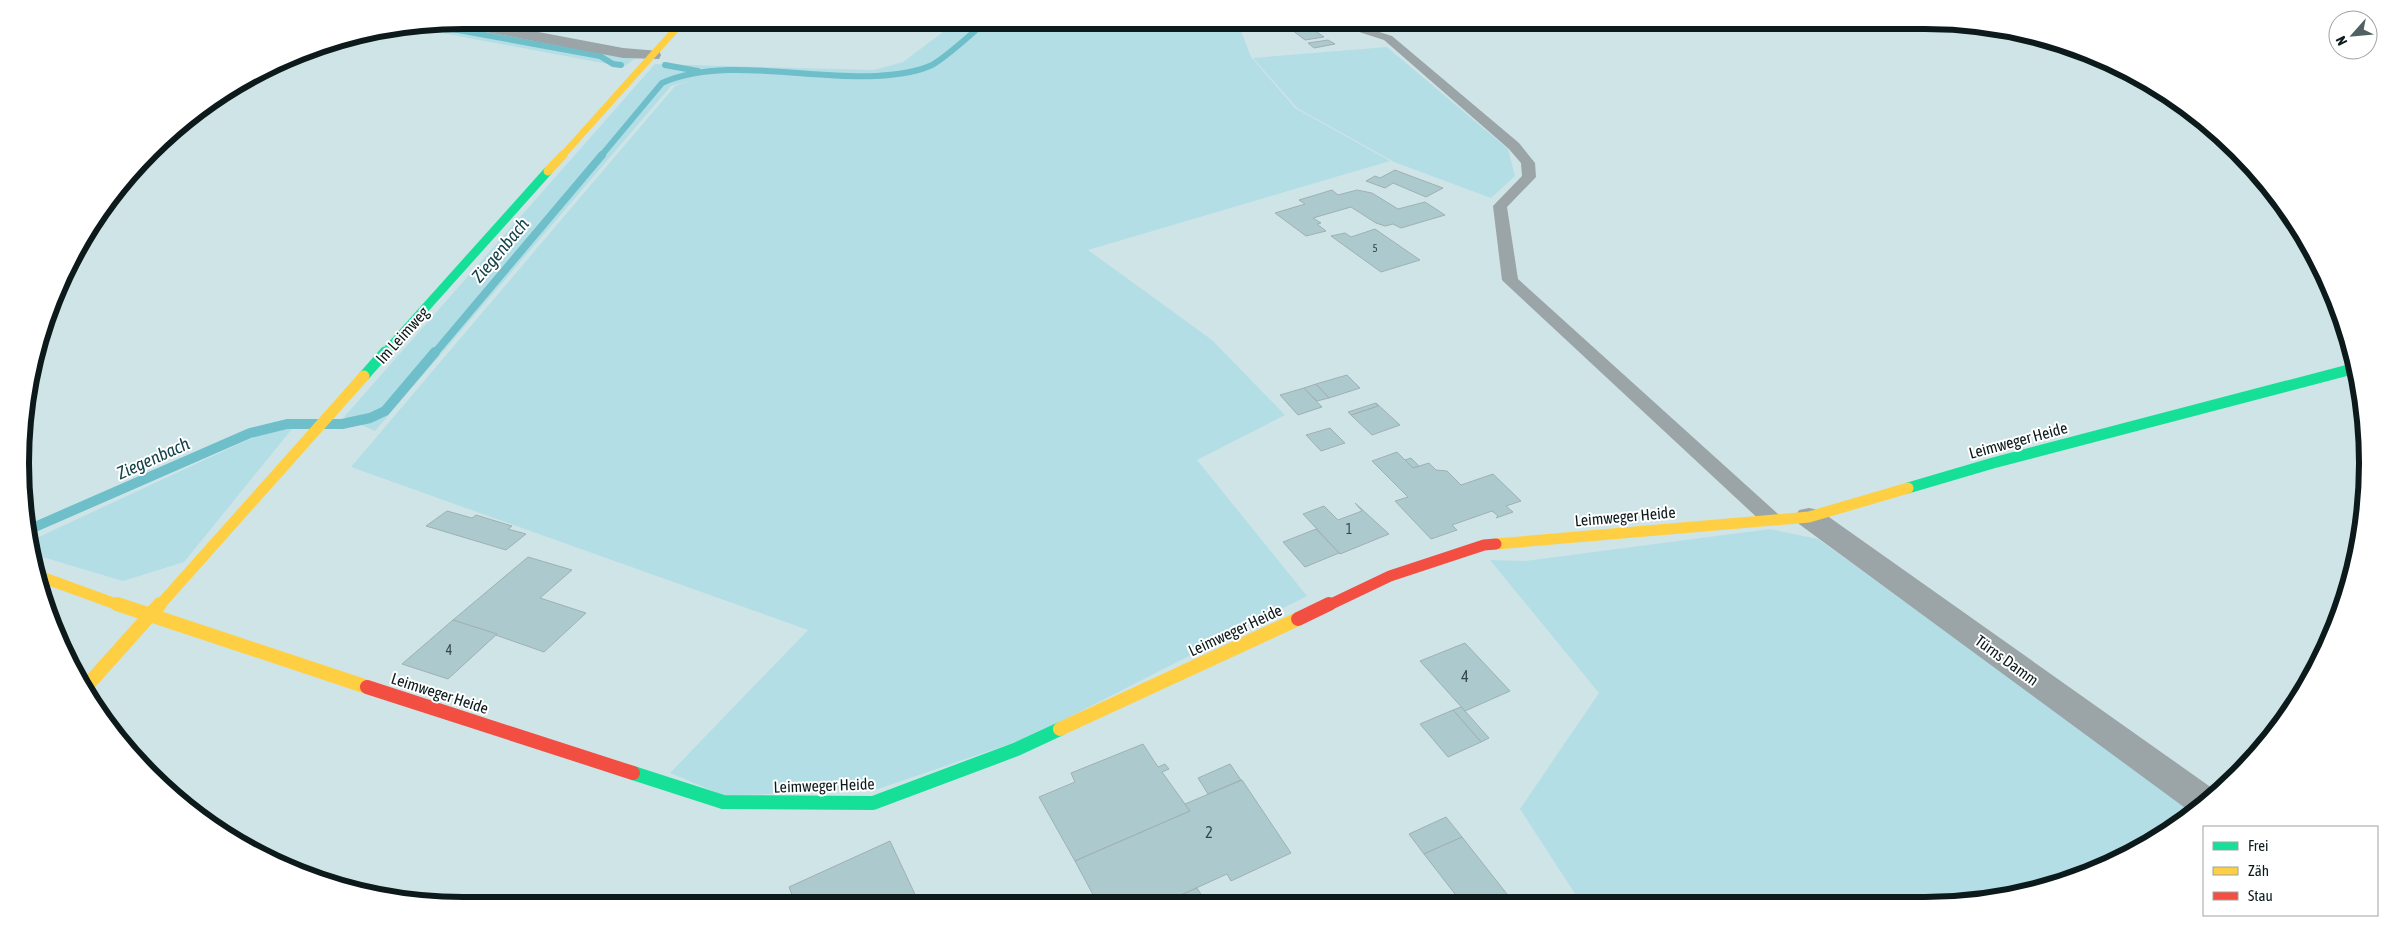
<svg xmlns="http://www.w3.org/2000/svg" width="2388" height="926" font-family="'Asap Condensed',sans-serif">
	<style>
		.green { fill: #b4dee5 }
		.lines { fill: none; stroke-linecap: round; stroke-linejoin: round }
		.stream-far2 { stroke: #6ebfc9; stroke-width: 6 }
		.stream-far1 { stroke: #6ebfc9; stroke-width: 8 }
		.stream { stroke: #6ebfc9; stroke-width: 10 }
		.building { fill: #acc9cd; stroke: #a0b0b2 }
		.lane { fill: #9ba4a6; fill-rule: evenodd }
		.street { fill: #9ba4a6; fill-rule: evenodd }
		.fast-far2 { stroke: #16e098; stroke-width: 9 }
		.fast-far1 { stroke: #16e098; stroke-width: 11 }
		.fast { stroke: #16e098; stroke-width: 14 }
		.slow-far3 { stroke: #ffcf43; stroke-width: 7 }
		.slow-far2 { stroke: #ffcf43; stroke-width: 9 }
		.slow-far1 { stroke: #ffcf43; stroke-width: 11 }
		.slow { stroke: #ffcf43; stroke-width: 14 }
		.jam-far1 { stroke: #f24e42; stroke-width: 11 }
		.jam { stroke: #f24e42; stroke-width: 14 }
		.labels { text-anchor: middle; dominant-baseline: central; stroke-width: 4; stroke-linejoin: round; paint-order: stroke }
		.far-number-label { font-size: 11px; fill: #344648 }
		.number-label { font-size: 14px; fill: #344648 }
		.street-label { font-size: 16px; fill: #0c1a1c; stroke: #fff }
		.near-number-label { font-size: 16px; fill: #344648 }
		.water-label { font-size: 18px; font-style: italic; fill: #14444a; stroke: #fff }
		.rim { fill: none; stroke: #0c1a1c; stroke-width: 6 }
	</style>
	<rect width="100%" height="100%" fill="#cfe4e7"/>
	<g class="green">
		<path d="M959,20h278l14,37 44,51 95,53 -302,89 124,90 73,75 -88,45 110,136 -277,141 -152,52 -153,7 -55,-23 138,-143 -457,-163 324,-381 17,-6 -21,6 -296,345 -31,-14 311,-353 219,6 29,-8z"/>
		<path d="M1395,20h102l-84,10z"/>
		<path d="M444,23l190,36 -10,8 -209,-39z"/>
		<path d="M1387,47l121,102 7,27 -24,22 -97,-36 -97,-54 -44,-50z"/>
		<path d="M273,428l19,1 -108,133 -61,19 -94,-28 -1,-11z"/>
		<path d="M1770,529l48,10 377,272 -74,49 -138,42 -402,1 -61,-94 79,-116 -109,-133 35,1z"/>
	</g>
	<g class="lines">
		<g class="stream-far2">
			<path d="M431,25l169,31 13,8 8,1"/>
			<path d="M665,65l33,6"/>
			<path d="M601,156l61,-73c61,-27 148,-3 214,-7 18,-1 39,-3 56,-11 15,-8 41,-33 56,-45"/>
		</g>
		<path class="stream-far1" d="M434,354l168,-199"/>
		<path class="stream" d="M28,530l222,-97 37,-9h55l28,-6 15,-7 50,-59"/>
	</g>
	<g class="building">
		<path d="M1317,20h43l1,1 -36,5z"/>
		<path d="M1310,27l14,10 -19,3 -13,-10z"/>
		<path d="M1328,40l7,4 -21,4 -6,-5z"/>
		<path d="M1395,170l13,5 35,13 -17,9 -33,-14 -8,5 -19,-7 9,-5 5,2z"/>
		<path d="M1332,190l6,5 19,-5 15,3 26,16 27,-7 20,13 -44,13 -8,-4 -8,2 -9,-3 -25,-16 -38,11 8,5 -4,1 9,7 -20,5 -31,-23 30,-9 -6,-4z"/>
		<path d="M1375,229l45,31 -39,12 -50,-36 14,-3 6,4z"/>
		<path d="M1347,375l13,13 -31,10 -13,-14z"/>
		<path d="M1316,384l13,14 -12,3 -13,-13z"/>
		<path d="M1304,388l18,19 -24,8 -18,-20z"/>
		<path d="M1376,403l24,22 -28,10 -21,-20 27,-9z"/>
		<path d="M1376,403l2,3 -27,9 -3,-3z"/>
		<path d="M1330,428l15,15 -24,8 -15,-16z"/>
		<path d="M1397,452l16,16 16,-5 7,7 11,1 14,14 32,-11 28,27 -15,5 7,6 -17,6 2,-2 -6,-5 -40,14 5,5 -26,9 -36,-38 13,-4 -36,-36z"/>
		<path d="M1411,458l8,8 -6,2 -8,-8z"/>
		<path d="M1355,503l34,31 -49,20 -37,-40 21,-8 14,14 24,-9z"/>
		<path d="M447,511l25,7 4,-3 36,11 -4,3 18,5 -20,16 -80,-24z"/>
		<path d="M1316,529l23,24 -34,14 -22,-25z"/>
		<path d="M528,557l44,13 -32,28 46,15 -42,39 -91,-32z"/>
		<path d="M453,620l44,14 -49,45 -46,-15z"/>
		<path d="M1465,643l45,48 -45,20 -45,-50z"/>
		<path d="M1461,707l4,4 24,27 -8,4 -28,-32z"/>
		<path d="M1453,710l28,32 -33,15 -28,-33z"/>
		<path d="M1143,744l15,23 7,-3 4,5 -7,3 28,39 -115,50 -36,-64 36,-15 -4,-9z"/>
		<path d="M1230,764l11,16 -33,14 -10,-16z"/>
		<path d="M1242,780l49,73 -60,28 -4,-7 -66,30h-63l-23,-43 115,-50 -5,-7z"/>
		<path d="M1446,817l16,20 -38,17 -15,-20z"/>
		<path d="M1462,837l52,66h-52l-38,-49z"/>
		<path d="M890,841l30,64h-124l-7,-18z"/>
		<path d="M1197,888l10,16h-46z"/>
	</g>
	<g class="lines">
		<path class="lane" d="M1360,26l32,10 127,107 16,20 1,14 -29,30 11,72 260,235 3,5 -3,5 -7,1 -7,-1 -259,-241 -3,-3 -9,-74 29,-30 -1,-13 -12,-14 -125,-109 -28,-9 -1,-2z"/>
		<g class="street">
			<path d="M463,20h12l148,28 36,3 2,4 -2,4 -36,-1 -168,-32 -7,-4z"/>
			<path d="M1809,508l10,2 400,283 -27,20 -393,-289 -4,-7 4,-7z"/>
		</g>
		<path class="fast-far2" d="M384,354l164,-183"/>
		<g class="fast-far1">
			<path d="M364,376l21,-24"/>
			<path d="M1908,488l85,-25 363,-95"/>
		</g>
		<path class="fast" d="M633,773l90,29 150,1 144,-54 43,-20"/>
		<path class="slow-far3" d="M562,156l122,-136"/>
		<path class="slow-far2" d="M548,171l15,-16"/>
		<g class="slow-far1">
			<path d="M1496,544l313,-27 99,-29"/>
			<path d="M36,575l85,31"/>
			<path d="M159,606l205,-230"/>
		</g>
		<g class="slow">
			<path d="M117,604l250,83"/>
			<path d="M84,689l76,-85"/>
			<path d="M1060,729l238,-110"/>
		</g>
		<path class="jam-far1" d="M1327,606l63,-30 94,-31 12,-1"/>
		<g class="jam">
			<path d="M1298,619l31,-15"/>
			<path d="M367,687l266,86"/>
		</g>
	</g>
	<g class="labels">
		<g class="far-number-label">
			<text x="1375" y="248">5</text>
		</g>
		<g class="number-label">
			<text x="1349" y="529">1</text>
			<text x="449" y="650">4</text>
		</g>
		<g class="street-label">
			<text transform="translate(402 335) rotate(-48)">Im Leimweg</text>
			<text transform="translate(2018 440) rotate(-15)">Leimweger Heide</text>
			<text transform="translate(1625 516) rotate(-5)">Leimweger Heide</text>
			<text transform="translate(1235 630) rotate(-25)">Leimweger Heide</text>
			<text transform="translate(2007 660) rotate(36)">Türns Damm</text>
			<text transform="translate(440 693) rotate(18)">Leimweger Heide</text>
			<text transform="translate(824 785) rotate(-2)">Leimweger Heide</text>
		</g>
		<g class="near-number-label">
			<text x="1465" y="676">4</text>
			<text x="1209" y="832">2</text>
		</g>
		<g class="water-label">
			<text transform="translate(500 250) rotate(-50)">Ziegenbach</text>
			<text transform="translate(153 458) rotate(-24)">Ziegenbach</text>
		</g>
	</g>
	<path d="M0 0H2388V926H0ZM463 29H1925A434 434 0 0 1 2359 463V463A434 434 0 0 1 1925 897H463A434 434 0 0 1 29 463V463A434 434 0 0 1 463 29Z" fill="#fff" fill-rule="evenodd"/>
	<path class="rim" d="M463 29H1925A434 434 0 0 1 2359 463V463A434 434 0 0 1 1925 897H463A434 434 0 0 1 29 463V463A434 434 0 0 1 463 29Z"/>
	<rect x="2203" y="826" width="175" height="90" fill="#ffffff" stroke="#9ea3a4"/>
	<rect x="2213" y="842" width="25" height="8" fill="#16e098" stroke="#9ea3a4"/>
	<text x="2248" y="851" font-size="15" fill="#0c1a1c">Frei</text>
	<rect x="2213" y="867" width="25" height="8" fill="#ffcf43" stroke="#9ea3a4"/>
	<text x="2248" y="876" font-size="15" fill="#0c1a1c">Zäh</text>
	<rect x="2213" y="892" width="25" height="8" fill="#f24e42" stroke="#9ea3a4"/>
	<text x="2248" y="901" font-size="15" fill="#0c1a1c">Stau</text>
	<g transform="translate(2353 35) rotate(243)"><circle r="24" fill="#ffffff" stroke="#9ea3a4"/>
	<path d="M0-4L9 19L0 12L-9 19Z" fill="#506163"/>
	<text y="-8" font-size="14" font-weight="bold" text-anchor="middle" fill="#0c1a1c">N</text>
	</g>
</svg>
